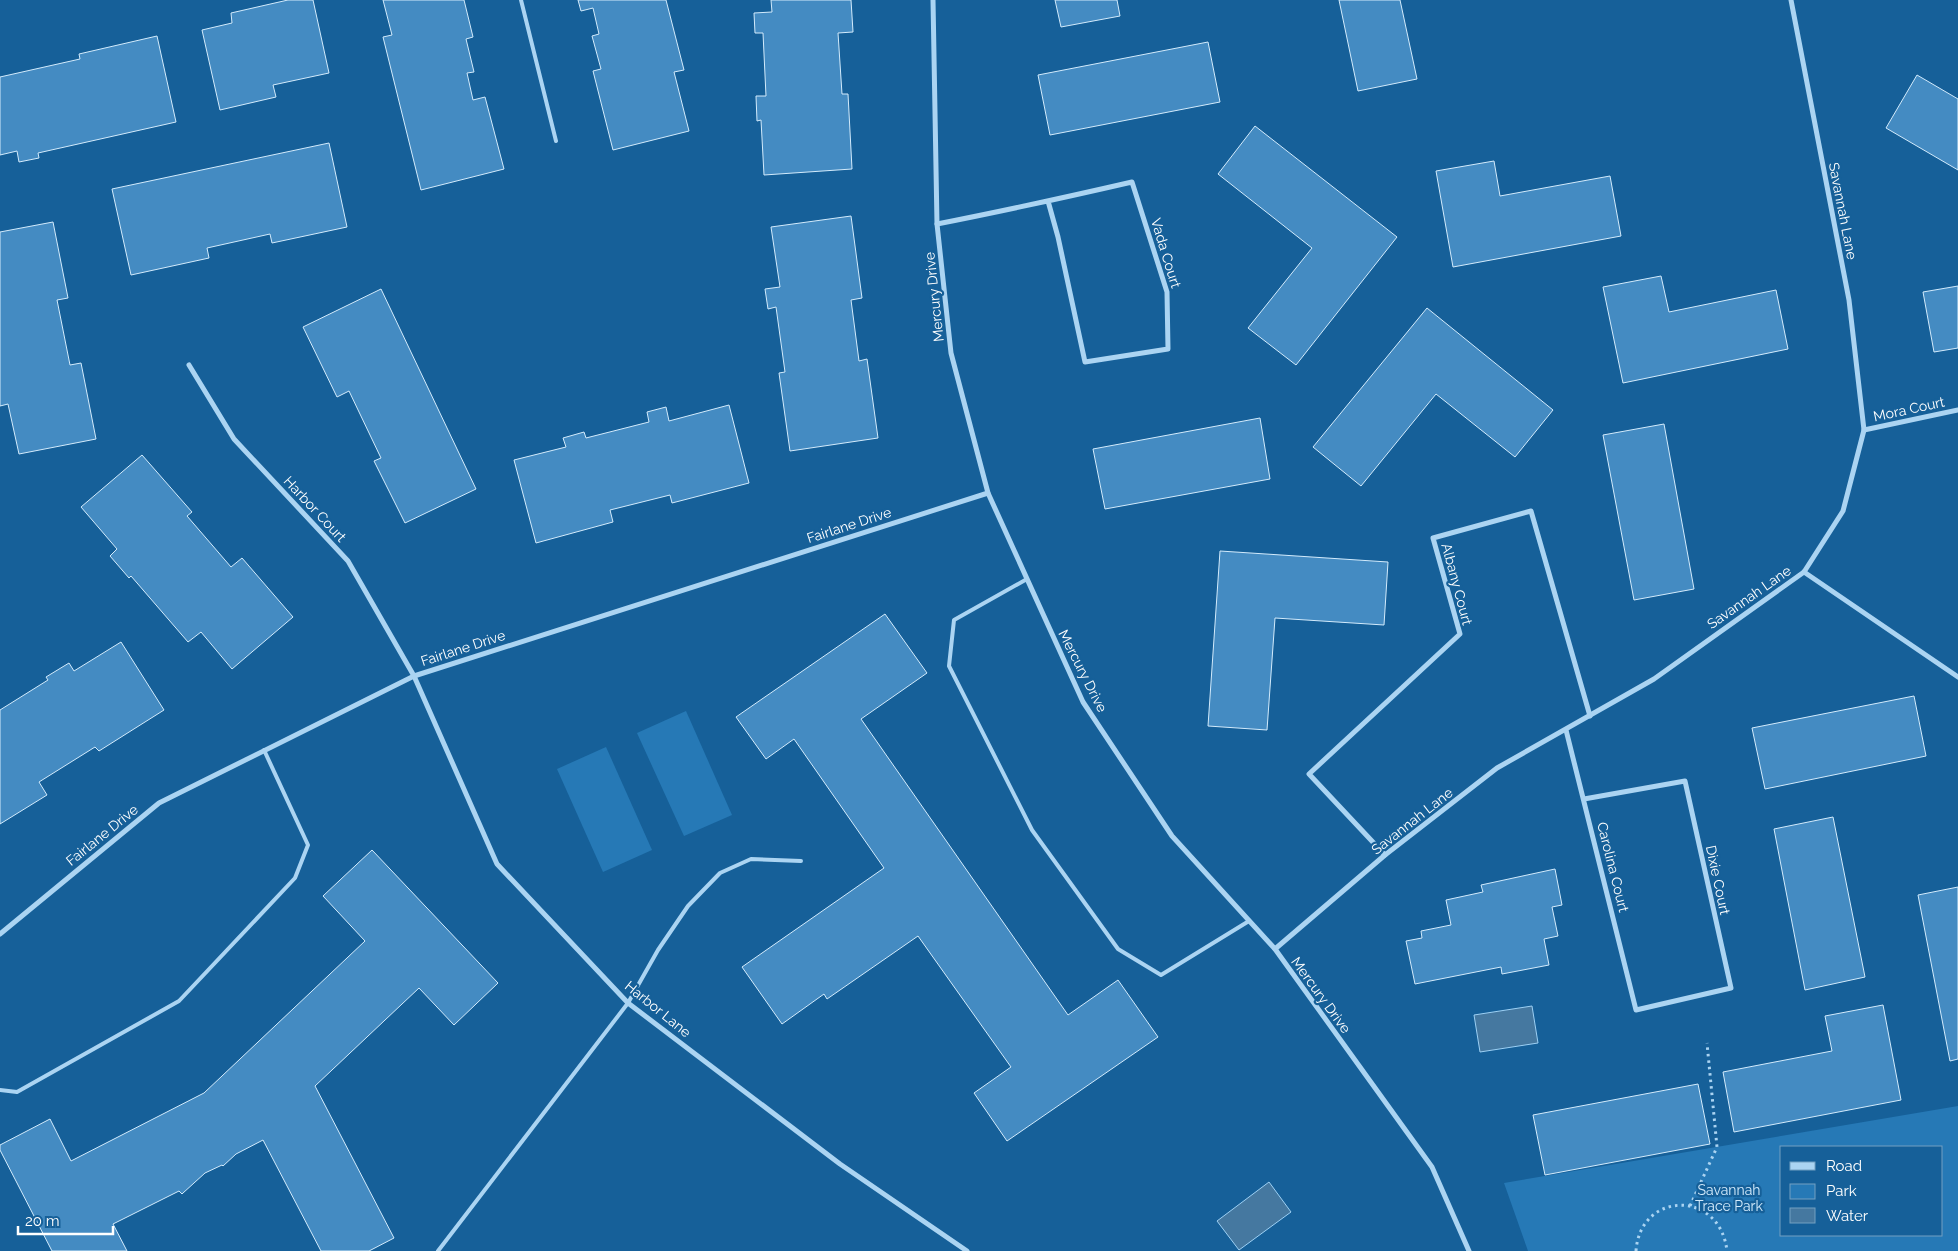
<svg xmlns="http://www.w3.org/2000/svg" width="1958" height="1251" font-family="Raleway,sans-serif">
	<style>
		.green { fill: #2679b6; fill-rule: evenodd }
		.water { fill: #4578a0; stroke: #9dd0f4 }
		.building { fill: #448bc2; stroke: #d3ebfc }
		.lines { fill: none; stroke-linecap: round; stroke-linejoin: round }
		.path { stroke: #abd4f2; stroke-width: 3; stroke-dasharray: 2.5 4; stroke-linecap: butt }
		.lane { stroke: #abd4f2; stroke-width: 4 }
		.street { stroke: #abd4f2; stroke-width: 5 }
		.labels { text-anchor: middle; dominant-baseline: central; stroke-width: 4.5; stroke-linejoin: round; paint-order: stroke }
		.street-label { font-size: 14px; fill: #fff; stroke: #166099 }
		.park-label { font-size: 14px; fill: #d3ebfc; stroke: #166099 }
	</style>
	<rect width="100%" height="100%" fill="#166099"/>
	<g class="green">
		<path d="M686,711l46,104 -48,21 -47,-103z"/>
		<path d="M606,747l46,103 -49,22 -46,-103z"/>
		<path d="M1958,1106v145h-430l-24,-68zM1782,1147h160v88h-160z"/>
	</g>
	<g class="water">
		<path d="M1532,1006l6,37 -58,9 -6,-37z"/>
		<path d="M1269,1182l22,30 -52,38 -22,-29z"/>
	</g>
	<g class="building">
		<path d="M288,0h25l16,73 -56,12 3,12 -56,13 -18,-80 30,-7 -1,-10z"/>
		<path d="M383,0h81l9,37 -7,2 8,33 -7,1 6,27 12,-3 19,72 -83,21 -38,-153 9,-2z"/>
		<path d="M578,0h88l18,70 -10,2 15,59 -76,19 -20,-79 8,-2 -9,-33 7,-2 -6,-26 -12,3z"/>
		<path d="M771,0h80l2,32 -15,1 4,61h6l4,75 -88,6 -3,-55 -4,1 -1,-25h10l-3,-63h-8l-1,-20 18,-1z"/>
		<path d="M1055,0h62l3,16 -59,11z"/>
		<path d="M1339,0h61l17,79 -59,12z"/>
		<path d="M157,36l19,86 -138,31 1,5 -20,4 -2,-11 -17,4v-78l80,-18 -1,-5z"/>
		<path d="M1208,42l12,60 -170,33 -12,-60z"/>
		<path d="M1917,75l41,24v71l-72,-42z"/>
		<path d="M1255,126l142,111 -101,128 -48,-37 64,-80 -94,-74z"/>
		<path d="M329,143l18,84 -75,16 -2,-9 -63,14 2,10 -78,17 -19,-86z"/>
		<path d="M1494,161l6,35 110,-20 11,60 -168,31 -17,-96z"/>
		<path d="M851,216l11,82 -11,2 8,61 8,-2 11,79 -88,13 -11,-78 6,-1 -9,-65 -8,2 -3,-20 15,-2 -9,-60z"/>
		<path d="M53,222l15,76 -11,2 13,65 11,-2 15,76 -77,15 -11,-50 -8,2v-174z"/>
		<path d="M1661,276l8,36 107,-22 12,59 -165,34 -20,-96z"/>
		<path d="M1958,286v62l-24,4 -11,-60z"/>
		<path d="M381,289l95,200 -71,34 -31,-62 7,-3 -32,-67 -12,6 -34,-70z"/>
		<path d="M1427,308l126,102 -38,47 -79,-63 -75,92 -48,-39z"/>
		<path d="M729,405l20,78 -77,20 -2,-8 -60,15 3,12 -77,21 -22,-83 52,-13 -3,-9 21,-6 2,6 63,-16 -2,-10 19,-5 3,14z"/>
		<path d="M1260,418l10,61 -165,30 -12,-60z"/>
		<path d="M1664,424l30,165 -60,11 -31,-165z"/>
		<path d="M142,455l50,57 -5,4 44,51 11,-9 51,59 -61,52 -31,-37 -13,10 -57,-66 -2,2 -19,-22 7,-7 -36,-42z"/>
		<path d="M1220,551l168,11 -4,63 -109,-7 -8,112 -59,-4z"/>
		<path d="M885,614l42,59 -66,46 207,296 50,-35 40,57 -151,104 -33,-48 37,-26 -93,-131 -91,63 -3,-5 -42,30 -40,-57 142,-99 -90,-129 -28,20 -30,-42z"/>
		<path d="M121,642l43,68 -65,41 -4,-4 -56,35 8,13 -47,29v-114l48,-30 -2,-3 23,-14 5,8z"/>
		<path d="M1914,696l12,60 -161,33 -13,-61z"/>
		<path d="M1833,817l32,160 -60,13 -31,-161z"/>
		<path d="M372,850l126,133 -44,42 -35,-37 -104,98 79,152 -25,13h-48l-58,-111 -27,14 -13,12 -1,-1 -17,8 -22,20 -1,1 -3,-3 -66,33 14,27h-75l-52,-101v-5l50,-26 21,42 133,-68 161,-152 -42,-45z"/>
		<path d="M1555,869l7,36 -10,2 6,29 -14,3 5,26 -47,9 -1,-7 -86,17 -9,-43 16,-3 -1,-7 30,-6 -5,-25 37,-8 -2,-7z"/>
		<path d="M1958,887v172l-8,2 -32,-166z"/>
		<path d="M1883,1005l18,95 -167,32 -11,-60 109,-21 -7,-35z"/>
		<path d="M1698,1084l12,60 -165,31 -12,-60z"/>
	</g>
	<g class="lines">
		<g class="path">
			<path d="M1690,1206l27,-59 -10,-104"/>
			<path d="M1636,1251c4,-60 84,-62 91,0"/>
		</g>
		<g class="lane">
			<path d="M521,0l35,141"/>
			<path d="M1027,579l-73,41 -5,46 83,164 86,119 43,26 88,-54"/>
			<path d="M0,1090l17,2 162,-91 116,-123 13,-33 -44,-95"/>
			<path d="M438,1251l190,-248 30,-53 30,-44 32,-33 31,-14 50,2"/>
		</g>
		<g class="street">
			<path d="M933,0l4,224 14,129 37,140 95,209 89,134 103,113 157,218 37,84"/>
			<path d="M937,224c66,-13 130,-27 195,-42l35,110 1,57 -83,13 -27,-125 -10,-36"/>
			<path d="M189,365l45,74 114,122 66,115 83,188 131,139 212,161 127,87"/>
			<path d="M1864,430l94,-20"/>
			<path d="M1804,572l154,105"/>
			<path d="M1566,730l70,280 95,-22 -46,-207 -101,18"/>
			<path d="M1385,855l-76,-81 151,-140 -27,-96 98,-27 59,205"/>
			<path d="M0,934l159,-131 255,-127 574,-183"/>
			<path d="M1275,949l110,-94 112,-87 157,-89 150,-107 39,-61 21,-81 -15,-130 -58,-300"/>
		</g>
	</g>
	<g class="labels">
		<g class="street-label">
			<text transform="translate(1843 211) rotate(79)">Savannah Lane</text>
			<text transform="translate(1166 253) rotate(73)">Vada Court</text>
			<text transform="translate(934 297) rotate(-96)">Mercury Drive</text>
			<text transform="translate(1909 409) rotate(-12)">Mora Court</text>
			<text transform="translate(315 509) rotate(47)">Harbor Court</text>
			<text transform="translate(849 525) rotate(-18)">Fairlane Drive</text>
			<text transform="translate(1457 584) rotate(75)">Albany Court</text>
			<text transform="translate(1749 597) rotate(-35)">Savannah Lane</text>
			<text transform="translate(463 648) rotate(-18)">Fairlane Drive</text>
			<text transform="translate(1083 671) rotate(63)">Mercury Drive</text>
			<text transform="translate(1412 821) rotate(-38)">Savannah Lane</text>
			<text transform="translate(102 835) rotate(-39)">Fairlane Drive</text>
			<text transform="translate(1613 867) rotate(76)">Carolina Court</text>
			<text transform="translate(1718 880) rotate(78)">Dixie Court</text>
			<text transform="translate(1321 995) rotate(54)">Mercury Drive</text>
			<text transform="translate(658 1009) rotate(39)">Harbor Lane</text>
		</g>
		<g class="park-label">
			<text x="1729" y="1190">Savannah<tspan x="1729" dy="16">Trace Park</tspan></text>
		</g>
	</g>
	<rect x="1780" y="1146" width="162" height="90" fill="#166099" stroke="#73a0c2"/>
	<rect x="1790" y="1162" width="25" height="8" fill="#abd4f2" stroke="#73a0c2"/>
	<text x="1826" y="1171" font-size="15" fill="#ffffff">Road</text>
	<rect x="1790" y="1184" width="25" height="15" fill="#2679b6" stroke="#73a0c2"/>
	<text x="1826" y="1196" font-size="15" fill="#ffffff">Park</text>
	<rect x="1790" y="1208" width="25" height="15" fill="#4578a0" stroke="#73a0c2"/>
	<text x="1826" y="1221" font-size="15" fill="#ffffff">Water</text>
	<path d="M18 1226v8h95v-8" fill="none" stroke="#ffffff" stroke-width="2.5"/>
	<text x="25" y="1226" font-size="15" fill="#ffffff" stroke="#166099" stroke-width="4" paint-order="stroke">20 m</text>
</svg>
